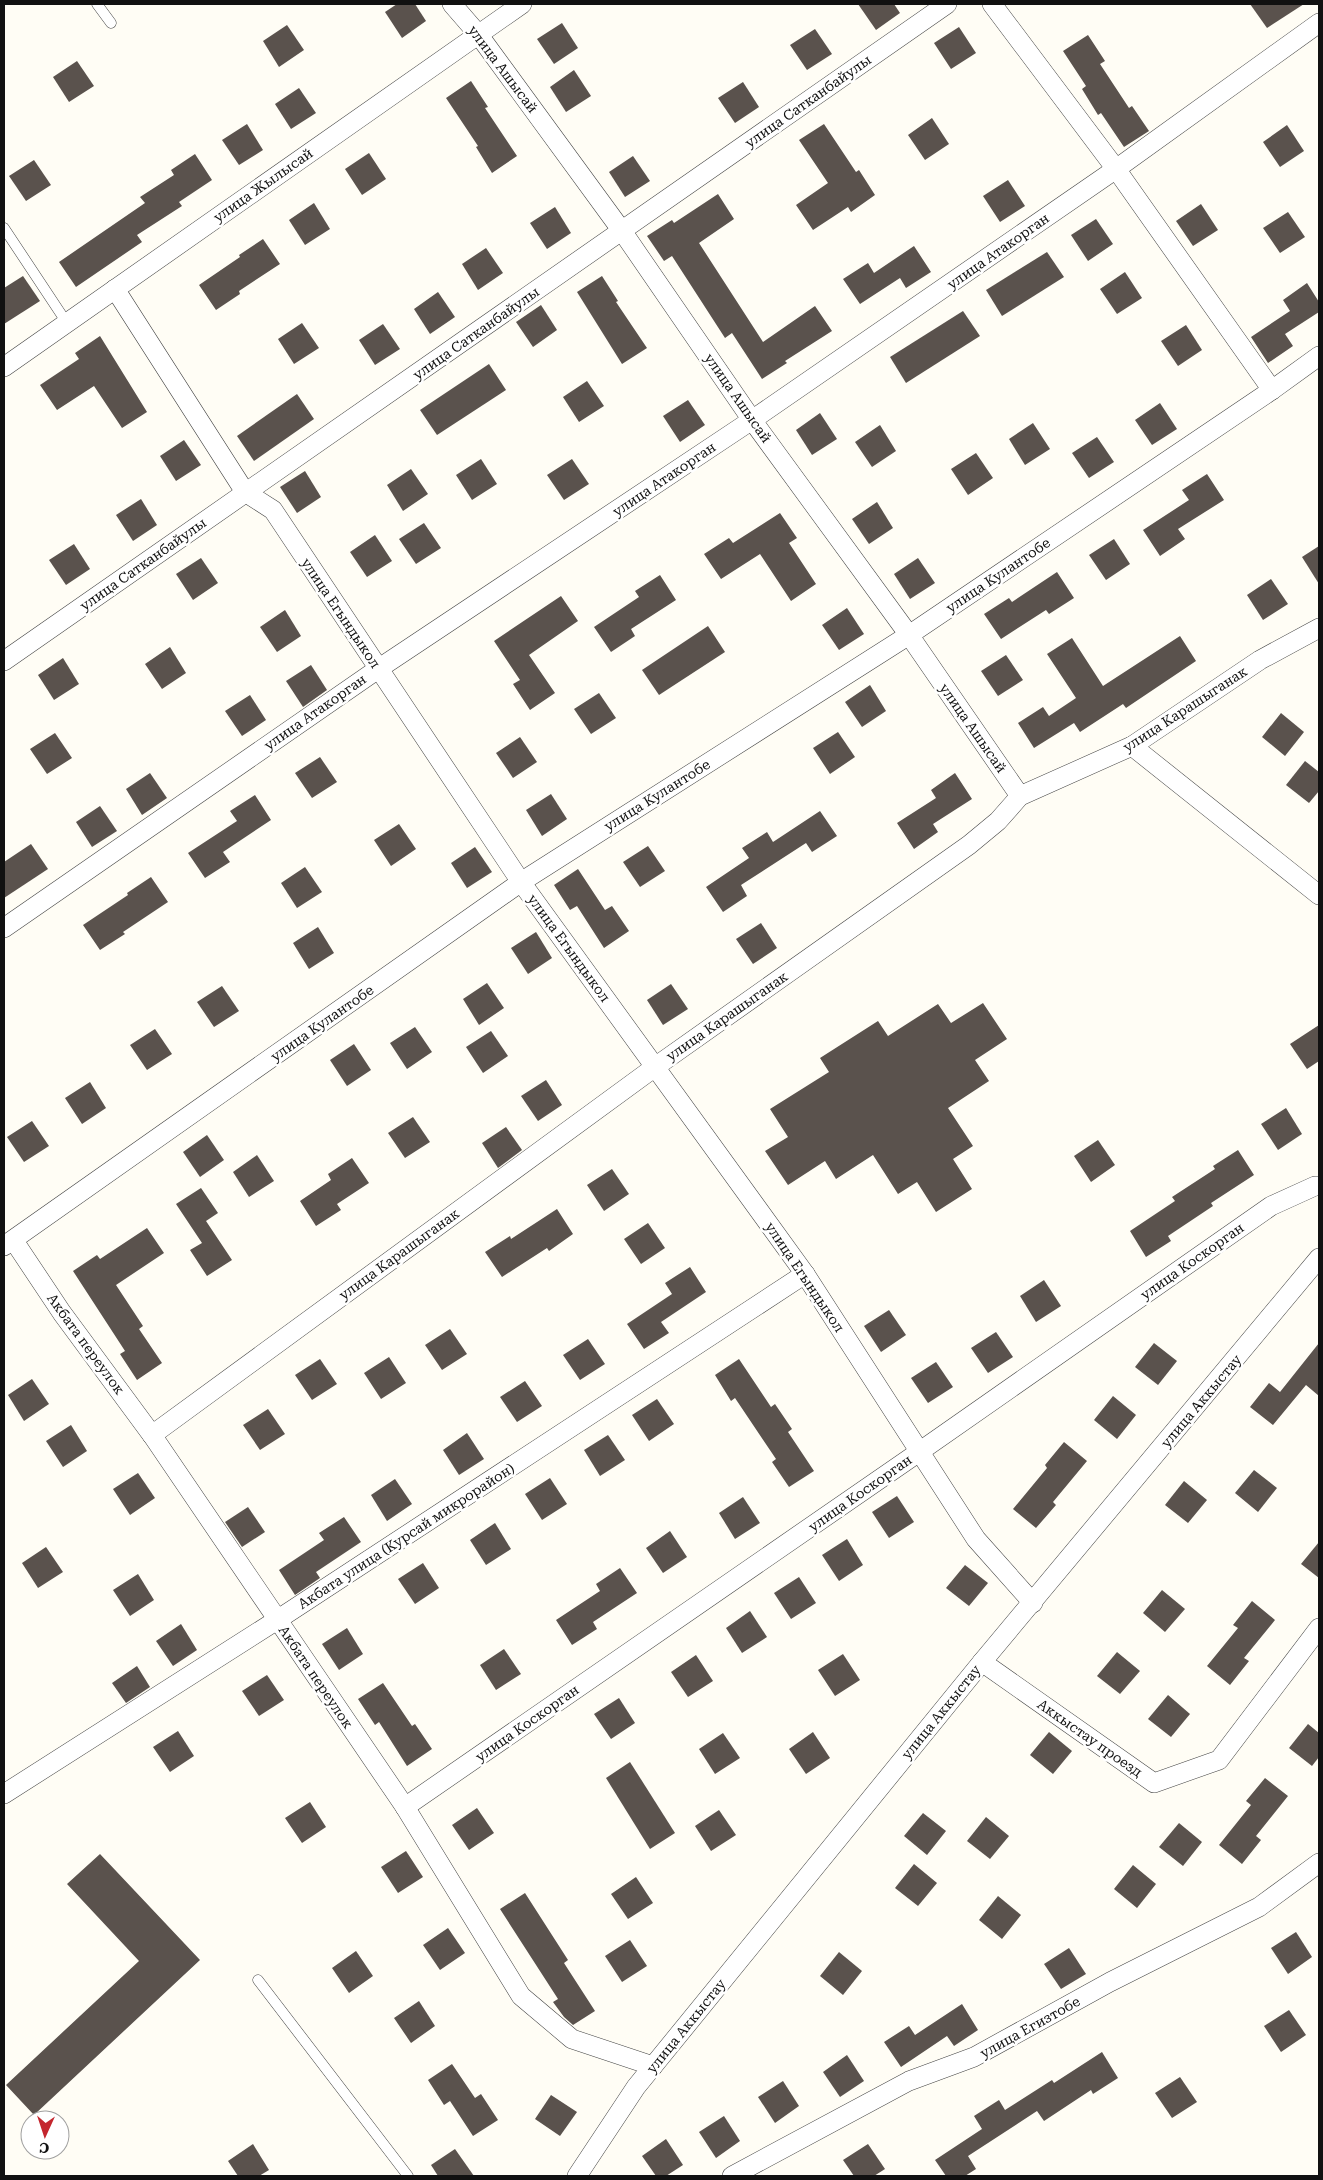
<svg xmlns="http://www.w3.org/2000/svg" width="1323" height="2180" font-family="'Roboto Serif',serif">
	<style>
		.building { fill: #5a524d }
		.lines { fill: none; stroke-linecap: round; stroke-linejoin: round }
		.lane-casing { stroke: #444; stroke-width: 11 }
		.street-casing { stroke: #444; stroke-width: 20 }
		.lane { stroke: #fff; stroke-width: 10 }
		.street { stroke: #fff; stroke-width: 19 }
		.labels { text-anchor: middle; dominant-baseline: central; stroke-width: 5; stroke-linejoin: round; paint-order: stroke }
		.street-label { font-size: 14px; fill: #111; stroke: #fff }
	</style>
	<rect width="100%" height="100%" fill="#fffdf5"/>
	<g class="building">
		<path d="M397,4h18l11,17 -24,17 -17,-26z"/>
		<path d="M858,4h36l6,9 -24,17z"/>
		<path d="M1250,4h54l-37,24z"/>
		<path d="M562,23l16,25 -24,16 -17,-25z"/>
		<path d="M287,25l17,25 -25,17 -16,-26z"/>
		<path d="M959,27l17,26 -25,16 -17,-26z"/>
		<path d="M815,29l17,25 -25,16 -17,-25z"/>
		<path d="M1088,35l17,26 -5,3 29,44 3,-2 17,25 -25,16 -23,-34 -3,2 -16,-26 4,-3 -23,-35z"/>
		<path d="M77,61l17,25 -25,16 -16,-25z"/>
		<path d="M574,70l17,26 -25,16 -16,-25z"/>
		<path d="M471,81l17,26 -3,1 32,48 -25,17 -16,-26 2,-1 -32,-48z"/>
		<path d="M743,82l16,25 -24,16 -17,-25z"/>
		<path d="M299,88l17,25 -25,16 -16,-25z"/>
		<path d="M932,118l17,26 -24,16 -17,-25z"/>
		<path d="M247,124l16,26 -24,15 -17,-25z"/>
		<path d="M824,124l32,48 3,-2 16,25 -24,17 -3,-5 -35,23 -17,-25 32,-22 -29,-43z"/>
		<path d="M1287,125l17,26 -24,16 -17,-25z"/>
		<path d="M369,153l17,26 -24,16 -17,-26z"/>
		<path d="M195,154l17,26 -33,22 3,4 -45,29 5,7 -66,45 -17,-25 86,-59 -5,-6 34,-22 -3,-5z"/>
		<path d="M633,156l17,25 -25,16 -16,-25z"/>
		<path d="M34,160l17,25 -25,16 -17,-25z"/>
		<path d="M1008,180l17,26 -25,16 -17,-26z"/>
		<path d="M718,194l16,25 -35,24 64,99 52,-36 17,25 -47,30 2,2 -25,16 -30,-46 -7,5 -53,-82 -8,5 -17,-25 25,-16 2,3z"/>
		<path d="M314,203l16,26 -25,16 -16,-25z"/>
		<path d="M1201,204l17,26 -25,16 -17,-25z"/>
		<path d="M555,207l16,26 -24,16 -17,-26z"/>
		<path d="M1288,212l17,25 -25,16 -17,-25z"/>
		<path d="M1096,219l17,25 -25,17 -17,-26z"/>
		<path d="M263,239l17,25 -41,27 1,3 -24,16 -17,-25 41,-28 -1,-2z"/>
		<path d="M914,246l17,26 -25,16 -6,-10 -40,26 -17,-25 25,-16 6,10z"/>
		<path d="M486,248l17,25 -25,17 -16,-26z"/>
		<path d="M1047,252l17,25 -62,39 -16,-26z"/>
		<path d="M1125,272l17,26 -25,16 -17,-25z"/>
		<path d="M23,276l17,25 -36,23v-36z"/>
		<path d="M602,276l16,25 -2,1 31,46 -25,16 -45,-72z"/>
		<path d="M1307,283l12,19v10l-34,22 8,12 -25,17 -17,-26 39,-26 -7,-11z"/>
		<path d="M438,292l17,25 -25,17 -16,-25z"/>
		<path d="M541,305l16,25 -24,17 -17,-25z"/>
		<path d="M963,311l17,25 -74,47 -16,-26z"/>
		<path d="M302,323l17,25 -25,16 -16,-25z"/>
		<path d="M383,324l17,25 -25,16 -16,-25z"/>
		<path d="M1186,325l16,25 -24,16 -17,-25z"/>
		<path d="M100,336l47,76 -25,16 -28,-42 -37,24 -17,-25 39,-26 -4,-6z"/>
		<path d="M489,364l17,26 -69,45 -17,-25z"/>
		<path d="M587,381l17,25 -25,16 -16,-25z"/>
		<path d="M297,394l17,25 -60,42 -17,-25z"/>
		<path d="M688,400l17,25 -25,17 -17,-26z"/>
		<path d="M1160,403l17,26 -25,16 -17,-25z"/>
		<path d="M820,413l17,26 -25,16 -16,-25z"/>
		<path d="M1033,423l17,26 -25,16 -16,-26z"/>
		<path d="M880,425l16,26 -24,16 -17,-25z"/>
		<path d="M1097,437l17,25 -25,16 -17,-25z"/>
		<path d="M184,440l17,25 -25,16 -16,-25z"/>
		<path d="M976,453l17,25 -25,17 -17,-26z"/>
		<path d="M481,459l16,25 -25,16 -16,-25z"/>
		<path d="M572,459l17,25 -25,16 -17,-25z"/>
		<path d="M411,469l17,25 -25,17 -16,-26z"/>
		<path d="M305,471l16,26 -24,16 -17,-26z"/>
		<path d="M1207,474l17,26 -46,29 7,10 -25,17 -17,-26 46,-30 -7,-10z"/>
		<path d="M141,499l16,26 -24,16 -17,-26z"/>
		<path d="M877,502l16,26 -24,16 -17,-25z"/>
		<path d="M780,513l17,25 -8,5 27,41 -25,17 -31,-47 -39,25 -17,-25 25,-16 4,5z"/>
		<path d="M424,523l17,25 -25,16 -17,-25z"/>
		<path d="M375,535l17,26 -25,16 -17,-25z"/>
		<path d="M1114,539l16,25 -24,16 -17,-25z"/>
		<path d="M74,544l16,25 -24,16 -17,-25z"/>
		<path d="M1319,546v38l-17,-27z"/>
		<path d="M201,558l17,25 -25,17 -17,-26z"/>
		<path d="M918,558l17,25 -25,16 -16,-25z"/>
		<path d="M1057,572l17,26 -25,16 -3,-4 -45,29 -17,-25 25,-16 3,4z"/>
		<path d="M660,575l16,25 -45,29 4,7 -24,16 -17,-25 45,-30 -4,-6z"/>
		<path d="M1271,579l17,25 -25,16 -16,-25z"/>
		<path d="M561,596l17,25 -49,34 26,38 -25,17 -17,-26 7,-4 -26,-39z"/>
		<path d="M847,608l17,26 -25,16 -17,-25z"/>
		<path d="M285,610l16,26 -24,16 -17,-25z"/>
		<path d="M708,626l17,26 -66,43 -17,-25z"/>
		<path d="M1180,636l16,25 -70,47 -3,-4 -43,28 -6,-9 -40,25 -16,-25 25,-16 6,9 27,-18 -29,-44 25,-16 31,48z"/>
		<path d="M170,647l16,26 -24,16 -17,-25z"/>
		<path d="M1006,655l17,25 -25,16 -17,-25z"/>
		<path d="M63,658l16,26 -25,16 -16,-25z"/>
		<path d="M311,665l16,25 -24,17 -17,-26z"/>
		<path d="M870,685l16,26 -24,16 -17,-25z"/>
		<path d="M599,693l17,25 -25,16 -17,-25z"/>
		<path d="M250,695l16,25 -24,16 -17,-25z"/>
		<path d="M1281,713l23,19 -19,24 -23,-19z"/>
		<path d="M838,732l17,25 -25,17 -17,-26z"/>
		<path d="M55,733l17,25 -25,16 -17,-25z"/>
		<path d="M520,737l17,25 -24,16 -17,-25z"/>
		<path d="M320,757l17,25 -25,16 -17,-25z"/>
		<path d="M1305,761l14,11v19l-10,12 -23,-18z"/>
		<path d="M150,773l17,25 -25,17 -16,-26z"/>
		<path d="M955,773l17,26 -39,25 5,8 -24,17 -17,-26 39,-25 -5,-8z"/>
		<path d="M551,794l16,25 -25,17 -16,-26z"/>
		<path d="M255,795l16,25 -48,32 7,10 -25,16 -17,-25 49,-32 -7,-10z"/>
		<path d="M100,806l17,25 -25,16 -16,-25z"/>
		<path d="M820,811l17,25 -25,16 -6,-9 -65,42 6,11 -24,16 -17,-25 43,-29 -7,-10 25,-16 6,10z"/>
		<path d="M399,824l17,25 -25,17 -17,-26z"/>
		<path d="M31,844l17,25 -44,29v-36z"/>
		<path d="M648,846l17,25 -25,16 -17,-25z"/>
		<path d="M475,847l17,25 -25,16 -16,-25z"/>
		<path d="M305,867l17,25 -25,16 -16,-25z"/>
		<path d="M578,869l27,41 7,-4 17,25 -25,17 -27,-42 -7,4 -16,-25z"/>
		<path d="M151,877l17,25 -45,30 2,2 -25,16 -17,-25 45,-30 -1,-2z"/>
		<path d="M761,923l16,25 -24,16 -17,-25z"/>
		<path d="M318,927l16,26 -25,16 -16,-26z"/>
		<path d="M536,932l16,26 -24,16 -17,-26z"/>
		<path d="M487,983l17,25 -25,17 -16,-26z"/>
		<path d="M671,984l17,25 -25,16 -16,-25z"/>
		<path d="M222,986l17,25 -25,16 -17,-25z"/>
		<path d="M983,1003l24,36 -32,21 14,21 -41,27 25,38 -20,13 19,30 -36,23 -19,-30 -19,12 -25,-39 -37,24 -11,-18 -37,24 -23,-34 23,-14 -18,-28 59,-37 -9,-14 58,-37 10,15 50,-32 13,19z"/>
		<path d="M1319,1025v36l-12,8 -17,-25z"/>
		<path d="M415,1027l17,25 -25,17 -17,-26z"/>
		<path d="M155,1029l17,25 -25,16 -17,-25z"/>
		<path d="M491,1031l17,25 -25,17 -17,-26z"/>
		<path d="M354,1044l17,26 -24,16 -17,-26z"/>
		<path d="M546,1080l16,25 -24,16 -17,-25z"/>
		<path d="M90,1082l16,26 -24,16 -17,-26z"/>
		<path d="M1286,1108l16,26 -24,16 -17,-26z"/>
		<path d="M413,1117l17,25 -25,16 -17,-25z"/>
		<path d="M32,1121l17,25 -25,16 -17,-25z"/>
		<path d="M506,1127l16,23 -24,18 -16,-25z"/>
		<path d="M207,1135l17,25 -24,17 -17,-25z"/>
		<path d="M1098,1140l17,25 -24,17 -17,-26z"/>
		<path d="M1238,1150l16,25 -43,28 2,3 -45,30 3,5 -25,16 -16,-26 45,-30 -3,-4 43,-28 -2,-3z"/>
		<path d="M257,1155l17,26 -25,16 -16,-25z"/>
		<path d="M352,1158l17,25 -32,21 4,6 -25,16 -16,-25 31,-21 -3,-6z"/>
		<path d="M612,1169l17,25 -25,17 -17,-26z"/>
		<path d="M201,1188l17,25 -12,8 26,39 -25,16 -17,-26 12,-7 -26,-39z"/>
		<path d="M557,1209l16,25 -24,17 -2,-3 -45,29 -17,-25 25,-16 1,3z"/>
		<path d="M648,1223l17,25 -24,16 -17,-25z"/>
		<path d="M147,1228l17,25 -48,32 27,41 -4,3 23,34 -25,17 -17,-26 5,-3 -52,-80 24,-16 3,4z"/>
		<path d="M690,1267l16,25 -45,30 8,11 -25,16 -17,-25 45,-30 -7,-11z"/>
		<path d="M1044,1280l17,26 -25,16 -16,-26z"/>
		<path d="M889,1310l17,25 -25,17 -17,-26z"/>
		<path d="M450,1329l17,25 -25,16 -17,-25z"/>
		<path d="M996,1332l17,25 -25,16 -17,-25z"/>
		<path d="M588,1339l17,25 -25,16 -17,-25z"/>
		<path d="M1154,1343l23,18 -19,24 -23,-18z"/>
		<path d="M1319,1343v53l-13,-11 -33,40 -23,-18 19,-24 11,9z"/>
		<path d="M389,1357l17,26 -25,16 -17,-26z"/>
		<path d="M320,1359l17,25 -25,16 -17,-25z"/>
		<path d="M739,1359l32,48 4,-3 17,25 -4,3 26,39 -25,16 -17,-25 4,-3 -41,-61 -4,3 -16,-26z"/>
		<path d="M936,1362l17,25 -25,16 -17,-25z"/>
		<path d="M32,1379l17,25 -25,17 -16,-26z"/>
		<path d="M525,1381l17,25 -25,16 -17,-25z"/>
		<path d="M1113,1396l23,19 -19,24 -23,-19z"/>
		<path d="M657,1399l17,25 -25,17 -17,-26z"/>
		<path d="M268,1409l17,25 -25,16 -17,-25z"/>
		<path d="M71,1425l16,26 -24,16 -17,-26z"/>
		<path d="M467,1433l17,26 -25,16 -16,-25z"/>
		<path d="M608,1435l17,25 -25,16 -16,-26z"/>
		<path d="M1064,1442l23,19 -34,41 3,3 -20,23 -23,-19 34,-41 -2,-3z"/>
		<path d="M1254,1470l23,18 -19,24 -23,-19z"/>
		<path d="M138,1473l17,25 -25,17 -17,-26z"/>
		<path d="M550,1478l17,26 -25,16 -17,-26z"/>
		<path d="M395,1479l17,25 -25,17 -16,-26z"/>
		<path d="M1184,1481l23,19 -19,23 -23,-18z"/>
		<path d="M897,1496l17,26 -25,16 -17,-26z"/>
		<path d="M743,1497l17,26 -25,16 -16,-26z"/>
		<path d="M248,1507l17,25 -23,15 -17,-25z"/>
		<path d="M344,1517l17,25 -45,30 4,6 -25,17 -16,-25 45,-30 -5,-7z"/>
		<path d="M495,1523l16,26 -25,16 -16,-25z"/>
		<path d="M670,1531l17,26 -24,16 -17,-25z"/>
		<path d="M847,1539l16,26 -24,16 -17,-26z"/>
		<path d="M1319,1542v36l-18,-14z"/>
		<path d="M46,1547l17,25 -25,16 -16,-25z"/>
		<path d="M423,1563l16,25 -24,16 -17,-25z"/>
		<path d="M965,1565l23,18 -19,23 -23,-18z"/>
		<path d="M620,1568l17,25 -44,29 4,7 -25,16 -16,-25 44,-29 -4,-7z"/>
		<path d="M138,1574l16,26 -24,16 -17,-26z"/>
		<path d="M799,1577l17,26 -25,16 -17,-26z"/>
		<path d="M1162,1590l23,19 -20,23 -22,-19z"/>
		<path d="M1252,1601l23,19 -31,38 5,3 -19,24 -23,-19 31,-38 -5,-3z"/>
		<path d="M750,1611l17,26 -25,16 -16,-25z"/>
		<path d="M181,1624l16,26 -24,16 -17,-25z"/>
		<path d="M347,1628l16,26 -24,16 -17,-26z"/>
		<path d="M504,1649l17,25 -25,16 -16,-25z"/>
		<path d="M1117,1652l23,19 -20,23 -23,-18z"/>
		<path d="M843,1654l17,26 -25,16 -17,-26z"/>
		<path d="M696,1655l17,26 -25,16 -17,-25z"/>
		<path d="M137,1666l13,21 -24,16 -14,-20z"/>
		<path d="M267,1675l17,25 -25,16 -17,-25z"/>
		<path d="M383,1683l29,43 3,-2 17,25 -25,17 -28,-44 -4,3 -17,-26z"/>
		<path d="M1168,1695l22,19 -19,23 -23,-18z"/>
		<path d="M619,1698l16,25 -24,16 -17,-25z"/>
		<path d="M1308,1724l11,9v24l-7,9 -23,-18z"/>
		<path d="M178,1731l16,25 -24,16 -17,-25z"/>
		<path d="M813,1732l17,26 -24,16 -17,-25z"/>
		<path d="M1049,1732l23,19 -19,23 -23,-19z"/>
		<path d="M723,1733l17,25 -25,16 -16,-25z"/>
		<path d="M630,1762l45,71 -25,16 -44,-71z"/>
		<path d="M1265,1778l23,18 -32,40 5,4 -19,24 -23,-19 32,-40 -5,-4z"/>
		<path d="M310,1802l16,25 -24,16 -17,-25z"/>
		<path d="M477,1808l17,25 -25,17 -17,-25z"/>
		<path d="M719,1810l17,25 -25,16 -16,-25z"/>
		<path d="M923,1813l23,18 -19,24 -23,-19z"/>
		<path d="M986,1817l23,19 -19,23 -23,-18z"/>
		<path d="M1179,1823l23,19 -19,24 -24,-19z"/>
		<path d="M406,1851l17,26 -25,16 -17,-26z"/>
		<path d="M100,1854l100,106 -166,155 -28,-30 133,-124 -72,-77z"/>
		<path d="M914,1864l23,19 -19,23 -23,-18z"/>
		<path d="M1133,1865l23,19 -19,24 -23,-19z"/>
		<path d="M636,1877l17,26 -25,16 -17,-25z"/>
		<path d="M525,1893l43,67 -4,3 31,48 -22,14 -9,-8 -11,-15 5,-3 -58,-90z"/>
		<path d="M998,1896l23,19 -19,24 -23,-19z"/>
		<path d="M448,1928l17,25 -25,17 -17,-25z"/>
		<path d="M1296,1932l16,25 -24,17 -17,-26z"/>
		<path d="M630,1940l17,26 -25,16 -17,-26z"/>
		<path d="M1069,1948l17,26 -25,15 -17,-25z"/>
		<path d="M356,1951l17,25 -24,17 -17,-25z"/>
		<path d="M839,1952l23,19 -19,24 -23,-19z"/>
		<path d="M419,2001l16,25 -24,17 -17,-25z"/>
		<path d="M962,2004l16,26 -24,16 -7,-10 -46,31 -17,-25 25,-16 6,9z"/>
		<path d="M1289,2010l17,25 -25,17 -17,-26z"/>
		<path d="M1102,2052l16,26 -25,16 -2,-4 -47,31 -7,-10 -69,45 8,13 -11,7h-19l-11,-16 47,-31 -8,-13 25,-16 6,10 47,-30 2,3z"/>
		<path d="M847,2055l17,26 -24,16 -17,-25z"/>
		<path d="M452,2064l23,34 6,-4 17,26 -25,16 -23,-35 -6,4 -16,-25z"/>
		<path d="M1180,2077l17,25 -25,16 -17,-25z"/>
		<path d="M783,2081l16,25 -24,17 -17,-26z"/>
		<path d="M551,2095l26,17 -17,24 -25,-17z"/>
		<path d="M724,2116l16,25 -24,17 -17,-26z"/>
		<path d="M666,2139l17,26 -17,11h-10l-14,-20z"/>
		<path d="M253,2144l16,26 -10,6h-21l-10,-15z"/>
		<path d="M868,2144l17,25 -11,7h-20l-11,-16z"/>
		<path d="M455,2149l19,27h-36l-7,-11z"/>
	</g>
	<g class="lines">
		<defs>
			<g id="lane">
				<path d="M97,4l14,19"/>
				<path d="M4,228l63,95"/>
				<path d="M258,1980l150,196"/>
			</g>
			<g id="street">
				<path d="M452,4l26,30 144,197 130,189 157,215 111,161"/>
				<path d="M992,4l124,165 156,221"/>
				<path d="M115,289l130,203 28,18 248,372 284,392 171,265 57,64"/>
				<path d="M4,367l518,-363"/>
				<path d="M4,661l943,-657"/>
				<path d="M1132,746l187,149"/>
				<path d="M4,928l374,-259 374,-249 364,-251 203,-146"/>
				<path d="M14,1241l48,72 90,122 253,372 116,189 51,43 81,27"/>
				<path d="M4,1246l517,-364 388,-247 363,-245 47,-34"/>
				<path d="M152,1435l503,-368 314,-222 29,-24 22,-25 112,-50 128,-86 59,-32"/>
				<path d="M982,1662l172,121 65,-23 100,-132"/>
				<path d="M4,1794l273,-174 528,-346"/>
				<path d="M405,1807l514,-355 352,-246 44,-20h4"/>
				<path d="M577,2176l59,-89 346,-425 337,-404"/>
				<path d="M732,2176l177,-95 65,-24 136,-75 149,-75 60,-44"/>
			</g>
		</defs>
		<use href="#lane" class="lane-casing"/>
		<use href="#street" class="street-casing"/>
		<use href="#lane" class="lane"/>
		<use href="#street" class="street"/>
	</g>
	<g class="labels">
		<g class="street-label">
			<text transform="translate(503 69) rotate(53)">улица Ашысай</text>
			<text transform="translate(808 101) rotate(-35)">улица Сатканбайулы</text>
			<text transform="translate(263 185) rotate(-35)">улица Жылысай</text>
			<text transform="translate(998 251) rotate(-35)">улица Атакорган</text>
			<text transform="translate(476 333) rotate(-35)">улица Сатканбайулы</text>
			<text transform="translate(738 398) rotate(55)">улица Ашысай</text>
			<text transform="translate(664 479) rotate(-34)">улица Атакорган</text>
			<text transform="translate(143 564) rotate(-35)">улица Сатканбайулы</text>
			<text transform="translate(998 575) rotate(-34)">улица Кулантобе</text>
			<text transform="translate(341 613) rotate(56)">улица Егындыкол</text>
			<text transform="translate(1185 709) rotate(-33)">улица Карашыганак</text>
			<text transform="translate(315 712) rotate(-35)">улица Атакорган</text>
			<text transform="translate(973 728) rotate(55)">улица Ашысай</text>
			<text transform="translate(657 795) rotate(-32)">улица Кулантобе</text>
			<text transform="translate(569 948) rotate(54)">улица Егындыкол</text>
			<text transform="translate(727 1016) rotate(-35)">улица Карашыганак</text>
			<text transform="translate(322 1023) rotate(-35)">улица Кулантобе</text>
			<text transform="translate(399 1254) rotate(-36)">улица Карашыганак</text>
			<text transform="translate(1192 1261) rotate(-35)">улица Коскорган</text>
			<text transform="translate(805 1277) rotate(56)">улица Егындыкол</text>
			<text transform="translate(86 1344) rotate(54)">Акбата переулок</text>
			<text transform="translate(1201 1401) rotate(-50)">улица Аккыстау</text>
			<text transform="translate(860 1493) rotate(-35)">улица Коскорган</text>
			<text transform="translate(406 1536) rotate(-33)">Акбата улица (Курсай микрорайон)</text>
			<text transform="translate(316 1677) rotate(56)">Акбата переулок</text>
			<text transform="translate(941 1712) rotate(-51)">улица Аккыстау</text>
			<text transform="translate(527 1723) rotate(-35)">улица Коскорган</text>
			<text transform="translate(1090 1738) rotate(35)">Аккыстау проезд</text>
			<text transform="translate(686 2026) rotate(-51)">улица Аккыстау</text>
			<text transform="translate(1030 2027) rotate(-29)">улица Егизтобе</text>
		</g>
	</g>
	<rect width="1323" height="2180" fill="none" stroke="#111111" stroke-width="10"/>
	<g transform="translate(45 2135) rotate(183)"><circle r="24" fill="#ffffff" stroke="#a0a0a0"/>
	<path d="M0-4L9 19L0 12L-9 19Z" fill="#c4262e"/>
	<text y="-8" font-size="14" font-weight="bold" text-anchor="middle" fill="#111111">С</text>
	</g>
</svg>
